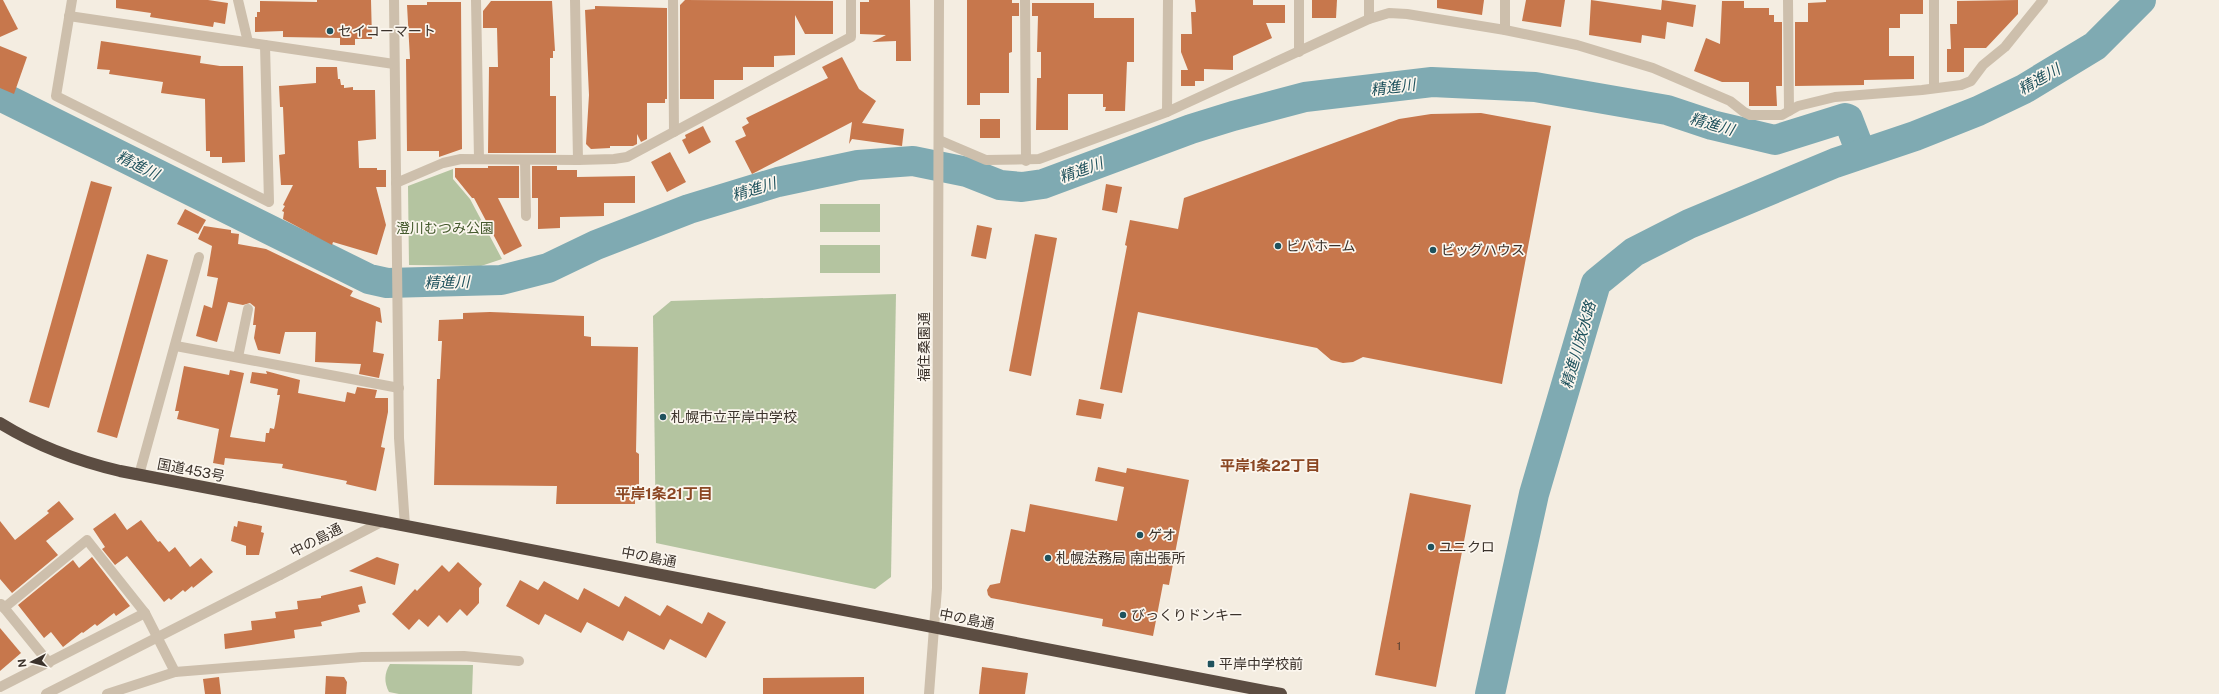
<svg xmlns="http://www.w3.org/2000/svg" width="2219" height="694" font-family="'Public Sans','Noto Sans JP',sans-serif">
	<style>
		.green { fill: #b4c4a0 }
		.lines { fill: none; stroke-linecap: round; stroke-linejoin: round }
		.river { stroke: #7faab2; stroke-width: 30 }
		.building { fill: #c7774c }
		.minor { stroke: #cdbfac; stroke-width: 10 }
		.highway { stroke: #5c4d42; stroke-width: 12 }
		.minor-bridge { stroke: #cdbfac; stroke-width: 10 }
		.poi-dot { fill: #1f525d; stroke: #fbf6ee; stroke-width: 1.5 }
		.labels { text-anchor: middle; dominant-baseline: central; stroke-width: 3.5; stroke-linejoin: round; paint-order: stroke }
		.number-label { font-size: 12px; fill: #5e4333 }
		.poi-label { font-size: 14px; fill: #3b322b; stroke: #fbf6ee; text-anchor: start }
		.park-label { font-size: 14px; fill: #455a2e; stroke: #fbf6ee }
		.street-label { font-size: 14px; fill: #3b322b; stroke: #fbf6ee }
		.water-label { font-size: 15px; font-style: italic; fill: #1f525d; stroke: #fbf6ee }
		.neighbourhood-label { font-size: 15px; font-weight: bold; fill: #8b4723; stroke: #fbf6ee }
	</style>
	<rect width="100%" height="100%" fill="#f4ede1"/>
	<g class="green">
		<path d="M453,169v10l17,20 32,60 -21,7 -72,-1 -1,-79z"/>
		<rect x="820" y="204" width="60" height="28"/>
		<rect x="820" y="245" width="60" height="28"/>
		<path d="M896,294l-5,283 -16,12 -219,-46 -3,-227 18,-15z"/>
		<path d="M390,664l83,1 -1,29h-73l-10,-2c-5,-9 -5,-19 1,-28z"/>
	</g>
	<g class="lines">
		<g class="river">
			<path d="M0,96l369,183 18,4 114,-3 47,-12 48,-23 93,-36 89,-27 80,-17 55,-4 54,11 33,13 22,2 21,-3 148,-55 42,-13 72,-19 127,-15 103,5 132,23 45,15 63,15 70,-22 3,1 13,34"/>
			<path d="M1490,694l44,-200 62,-211 38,-31 55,-28 146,-61 80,-27 63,-25 46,-22 71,-43 46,-46"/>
		</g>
	</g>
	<g class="building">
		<path d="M0,0h3l15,29 -18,8z"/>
		<path d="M116,0h92l20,3 -3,21 -11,-2 -1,5 -63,-10 1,-4 -35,-5z"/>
		<path d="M317,0h54l1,39h-17v6h-15v-7l-57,-1v-6l-28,1v-15h2v-5h3v-11l57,1z"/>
		<path d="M685,0l148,1v33h-28l-10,-19v40l-21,1v11h-31v13h-29v19h-34v-94z"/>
		<path d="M869,0h41l1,61h-15v-20l-24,1 14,-7 -26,-1v-32h9z"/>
		<path d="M967,0h45v3h7v13h-7v36l-3,1v40h-29v12h-13z"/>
		<path d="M1195,0h58v5h32v18h-19l6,15 -39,18v14l-29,-1v12h-9v5h-14v-16h7l-7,-18v-18h11l-1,-22h5z"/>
		<path d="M1312,0h25l-1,18h-24z"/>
		<path d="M1437,0h47l-2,15 -45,-7z"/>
		<path d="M1526,0h39l-4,27 -39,-6z"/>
		<path d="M1591,0l70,10 1,-10 34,5 -3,22 -26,-5 -2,17 -23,-4 -1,8 -52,-8z"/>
		<path d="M1826,0h97v14h-23v14h-11v28h25v23l-50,1v5l-69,1v-64h13v-19l18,-1z"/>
		<path d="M2018,0v14l-32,34h-22v24h-17v-23h4l-1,-25h7v-23z"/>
		<path d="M491,1h61l3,50h-2v7h-3v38h6v57h-68l1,-86h9l-1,-39h-14v-17z"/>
		<path d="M1722,1h22v7h25v7h5v7h8v64h-6l1,20h-28v-24h-27l-28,-11 12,-33 14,6z"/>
		<path d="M427,2h34l1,147 -23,8v-6h-32l-1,-92h4l-3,-54h20z"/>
		<path d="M1032,3h62v15h40v44h-7l-2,49h-20l1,-4h-3v-13h-35v36h-32l1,-52h4v-26h-4l1,-36h-6z"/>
		<path d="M595,6l72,2v91h-2v4h-18v36l-6,3 -4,-8v10l-4,2h-23v2l-19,1 -5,-5 3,-49 -4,-85 10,-1z"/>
		<path d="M101,41l100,15 -1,7 20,3h23l2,96 -23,1v-6h-12v-6h-4l-1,-52 -44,-6 2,-11 -54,-8 1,-4 -13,-1z"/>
		<path d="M0,46l27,11 -13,37 -14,-6z"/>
		<path d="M842,57l17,32 17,12 -14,22 42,6 -2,17 -50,-7 -3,5 3,-22 -100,52 -17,-33 11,-5 -4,-9 7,-4 -3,-5 82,-40 -6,-11z"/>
		<path d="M316,67h21l1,12h2l1,6h3v3l9,-1v3h22l1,49 -18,2 1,27h18v2h9v17h-10l10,38 -9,30 -44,-13 -1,3 -49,-26 1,-7 -2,-1 3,-5 -2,-1 10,-20h-12l-2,-30 6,-1 -2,-47h-3l-1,-21 37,-3z"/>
		<path d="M1481,113l70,13 -49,258 -139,-27 -10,5 -10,1 -12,-3 -14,-12 -179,-36 -16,81 -22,-4 27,-143 -2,-1 5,-25 48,9 6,-31 215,-79 32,-5z"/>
		<rect x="980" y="119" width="20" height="19"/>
		<path d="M703,126l8,16 -22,12 -7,-14 4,-2 -1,-3z"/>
		<path d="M670,152l16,30 -19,10 -16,-30z"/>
		<path d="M488,166h31v32h-21l24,48 -18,9 -30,-57h-2l-17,-21v-9h33z"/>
		<path d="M532,166h25v4h20v7l58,-1v27h-31v13l-44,1v11l-22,1v-31h-6z"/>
		<path d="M91,181l21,6 -63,221 -20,-6z"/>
		<path d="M1106,184l16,3 -5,26 -15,-3z"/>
		<path d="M185,209l21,11 -8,14 -21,-10z"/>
		<path d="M977,225l15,3 -6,31 -15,-3z"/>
		<path d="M204,226l27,4v3l8,1 -1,10 28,5 87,42 -3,5 30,12 2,15 -6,-2 -3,31 11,2 -5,24 -20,-4 2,-10 -46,-2 1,-30h-31l-5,22 -22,-4 -4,-12 2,-13h-3l2,-18 -5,-4 -7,2 -15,-3 -11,40 -21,-6 8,-31 8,3 6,-30 -11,-2 5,-30 -14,-7z"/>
		<path d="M1035,234l22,4 -26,138 -22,-5z"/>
		<path d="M147,254l21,6 -51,178 -20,-6z"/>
		<path d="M490,312l94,4v20l7,1v9l47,1 -2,105 3,2v31h-4v19h-79l1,-18 -123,-1 3,-106h3l2,-38h-4l1,-21 24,-1v-6z"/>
		<path d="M184,366l45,9 1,-5 14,3 -14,64 35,5 1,-9h3l1,-5 4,1 1,-4 5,-30h-3l1,-6 -28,-6 2,-11 15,2 -1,-3 34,9 -2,13 47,9 2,-10 8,2 2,-7 20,3 -2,8h13v14l-7,35 4,1 -9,43 -30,-7 1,-3 -65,-13 1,-4 -58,-6 -1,7 -11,-2 6,-34 -42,-10 2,-8h-4z"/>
		<path d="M1079,399l25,5 -3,15 -25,-4z"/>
		<path d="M1098,467l28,6 1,-5 62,12 -20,105 -6,-1 -10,52 -51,-10 1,-7 -112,-21 -3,-3 -1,-5 3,-5 10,-2 11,-54 14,3 5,-28 87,17 7,-34 -29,-6z"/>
		<path d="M1410,493l61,12 -35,182 -61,-12z"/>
		<path d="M59,501l15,18 -28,22 12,14 -46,38 -12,-14v-58l15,19 34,-27 -2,-2z"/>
		<path d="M115,513l12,17 14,-10 17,22 2,-1 9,11 6,-5 15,20 11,-9 12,14 -20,16 -1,-2 -7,6 -2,-2 -12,10 -2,-2 -5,4 -37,-46 -12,9 -13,-16 3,-2 -12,-18z"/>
		<path d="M238,521l24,5 -1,6 3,1 -5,22h-13v-9l-15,-5 3,-15 3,1z"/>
		<path d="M92,557l38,49 -14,10 -2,-3 -17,13 -2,-2 -12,9 -1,-1 -19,15 -12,-15 -7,6 -26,-33 55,-45 6,8z"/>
		<path d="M377,557l22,7 -4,21 -46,-14z"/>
		<path d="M458,562l24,22 -3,4v15l-12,13 -7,-7 -13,14 -8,-8 -11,12 -9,-8 -10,11 -17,-16 23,-25 2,2 25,-26 7,7z"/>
		<path d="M520,580l18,10 6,-9 34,19 6,-12 35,19 6,-11 35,20 7,-11 35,19 6,-12 18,10 -20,36 -36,-19 -6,11 -36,-19 -5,10 -36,-19 -6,11 -36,-19 -6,11 -33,-19z"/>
		<path d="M362,586l4,17 -8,2 2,7 -39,10 1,4 -28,4 1,8 -70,11 -1,-15 28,-4 -1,-9 25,-3 -1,-6 23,-3 -1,-8 24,-3v-2z"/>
		<path d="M0,628l21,25 -21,18z"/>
		<path d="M982,667l46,6 -3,21h-46z"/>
		<path d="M326,676l18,1 3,5 -1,12h-21z"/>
		<path d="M219,677l2,17h-16l-2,-15z"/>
		<path d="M864,677v17h-101v-16z"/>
	</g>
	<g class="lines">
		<g class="minor">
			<path d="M72,0l-16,96 213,106 -4,-157"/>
			<path d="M238,0l10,42"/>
			<path d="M394,0l5,438 6,88"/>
			<path d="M476,0l3,159"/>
			<path d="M575,0l3,160"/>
			<path d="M673,0l1,132"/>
			<path d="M1025,0l1,161"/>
			<path d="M1369,0v19"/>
			<path d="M1788,0l1,111"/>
			<path d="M1934,0v87"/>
			<path d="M69,16l325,48"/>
			<path d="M1505,30v-30"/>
			<path d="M1299,52v-52"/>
			<path d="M1167,112l1,-112"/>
			<path d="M939,140l47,20 53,-1 128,-47 202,-93 20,-6 18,1 98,16 72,15 76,23 77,33 14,11 6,3h32l16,-9 37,-9 87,-7 39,-5 10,-4 12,-16 22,-18 38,-47"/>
			<path d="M525,160l1,56"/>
			<path d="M396,183l47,-20 18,-4 117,1 36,-1 13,-2 224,-120v-37"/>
			<path d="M176,346l223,42"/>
			<path d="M238,357l10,-48"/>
			<path d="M139,475l60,-218"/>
			<path d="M280,575l103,-54"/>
			<path d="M1,604l48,59"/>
			<path d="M4,608l83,-68 58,73 30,59"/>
			<path d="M0,687l145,-74"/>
			<path d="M107,694l68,-22 187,-15 102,-1 55,5"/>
			<path d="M929,694l8,-106 2,-588"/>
		</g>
		<path class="highway" d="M0,423c37,23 78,38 120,48l1161,223"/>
		<path class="minor-bridge" d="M46,694l234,-119"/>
	</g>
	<g class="poi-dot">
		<circle cx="330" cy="31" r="4"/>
		<circle cx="1278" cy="246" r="4"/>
		<circle cx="1433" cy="250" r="4"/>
		<circle cx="663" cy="417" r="4"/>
		<circle cx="1140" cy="535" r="4"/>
		<circle cx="1431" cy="547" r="4"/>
		<circle cx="1048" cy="558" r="4"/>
		<circle cx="1123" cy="615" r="4"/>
		<rect x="1207" y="660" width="8" height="8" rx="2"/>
	</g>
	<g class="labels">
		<g class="number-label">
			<text x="1399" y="646">1</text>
		</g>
		<g class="poi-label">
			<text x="338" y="31">セイコーマート</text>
			<text x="1286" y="246">ビバホーム</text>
			<text x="1441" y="250">ビッグハウス</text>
			<text x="671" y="417">札幌市立平岸中学校</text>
			<text x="1148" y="535">ゲオ</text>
			<text x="1439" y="547">ユニクロ</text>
			<text x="1056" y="558">札幌法務局 南出張所</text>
			<text x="1131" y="615">びっくりドンキー</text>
			<text x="1219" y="664">平岸中学校前</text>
		</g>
		<g class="park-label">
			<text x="445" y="228">澄川むつみ公園</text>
		</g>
		<g class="street-label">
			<text transform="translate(924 347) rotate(-90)">福住桑園通</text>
			<text transform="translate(191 470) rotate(11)">国道453号</text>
			<text transform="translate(316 540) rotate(-27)">中の島通</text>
			<text transform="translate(649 557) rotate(11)">中の島通</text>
			<text transform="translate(967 619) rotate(11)">中の島通</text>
		</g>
		<g class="water-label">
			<text transform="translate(2039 79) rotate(-30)">精進川</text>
			<text transform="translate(1393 87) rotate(-7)">精進川</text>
			<text transform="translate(1712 124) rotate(16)">精進川</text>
			<text transform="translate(138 165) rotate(26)">精進川</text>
			<text transform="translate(1081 170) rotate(-20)">精進川</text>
			<text transform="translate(754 189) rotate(-17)">精進川</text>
			<text transform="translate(447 282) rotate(-1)">精進川</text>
			<text transform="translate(1578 345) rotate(-74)">精進川放水路</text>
		</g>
		<g class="neighbourhood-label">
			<text x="1270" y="465">平岸1条22丁目</text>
			<text x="664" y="493">平岸1条21丁目</text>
		</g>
	</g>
	<g transform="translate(32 662) rotate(263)" stroke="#fbf6ee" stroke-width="3" paint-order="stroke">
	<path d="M0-3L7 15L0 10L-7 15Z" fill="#3b322b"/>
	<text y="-6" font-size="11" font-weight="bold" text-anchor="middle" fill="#3b322b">N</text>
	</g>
</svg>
